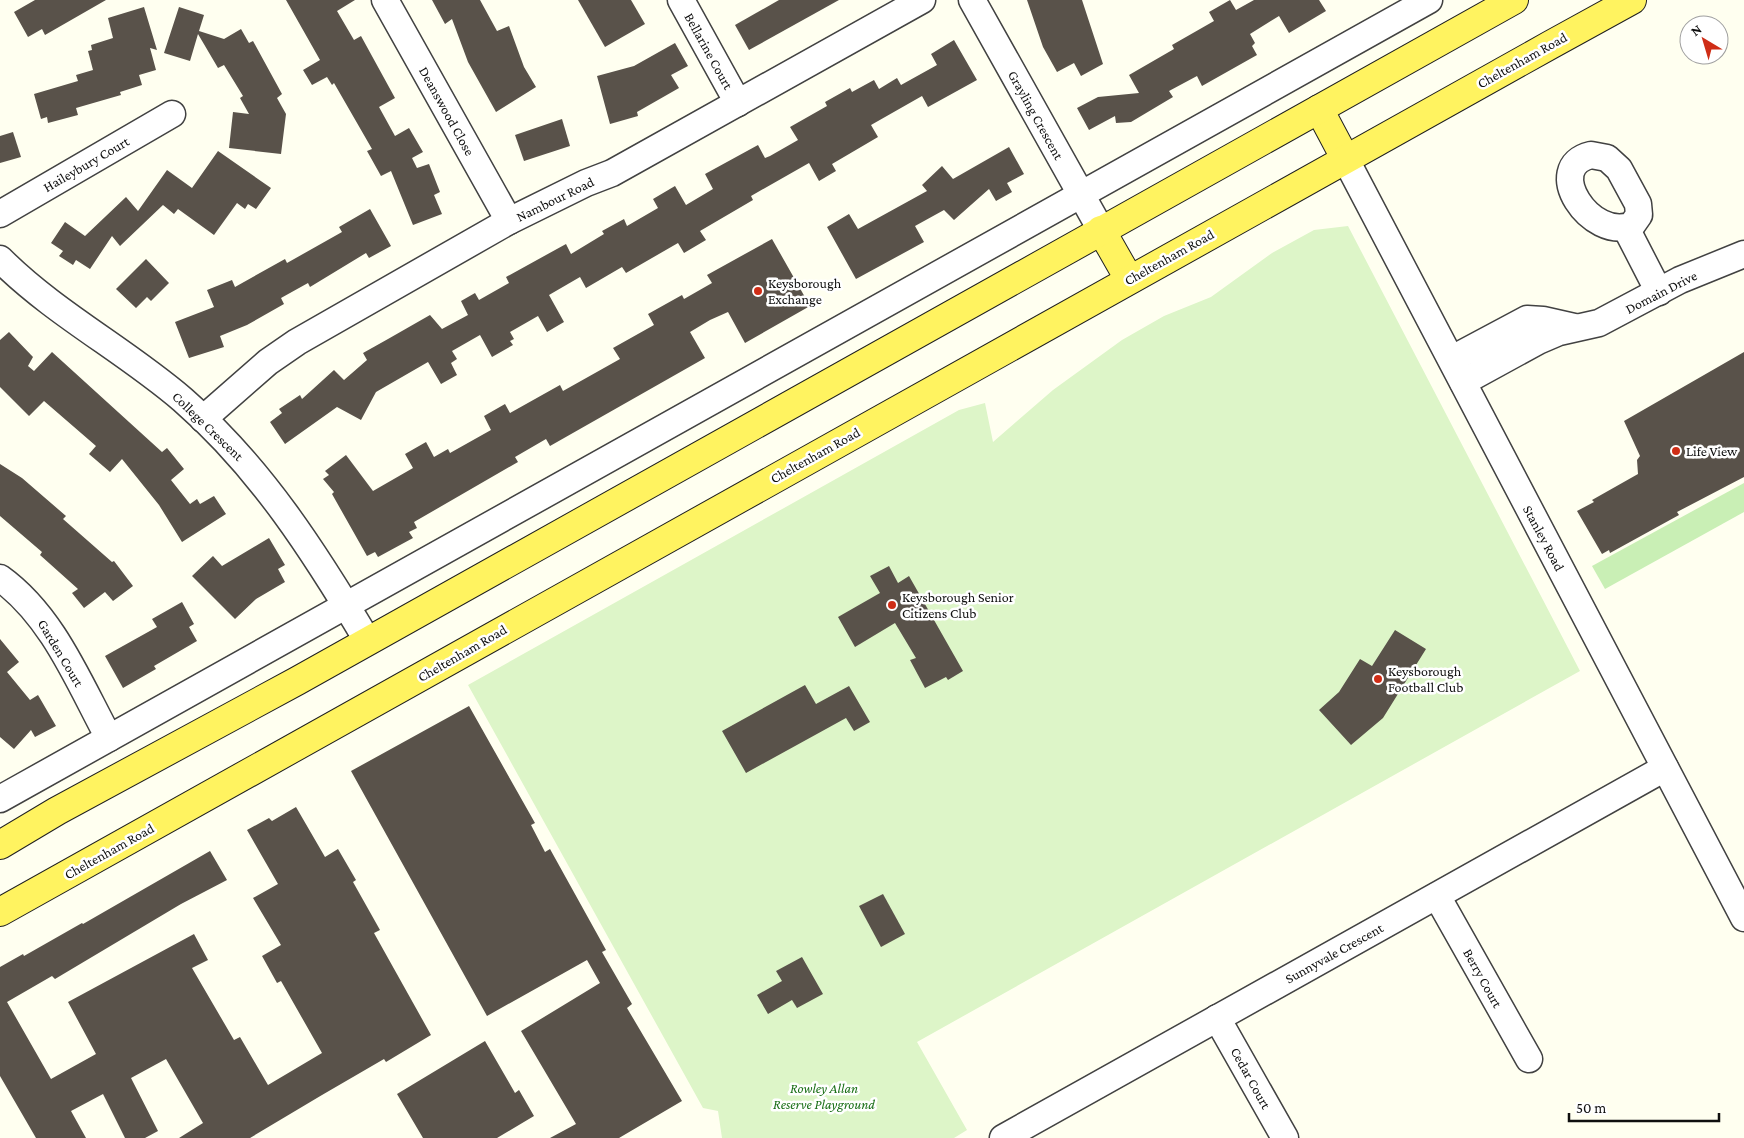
<svg xmlns="http://www.w3.org/2000/svg" width="1744" height="1138" font-family="'Crimson Pro',serif">
	<style>
		.green { fill: #c9efb5 }
		.pitch { fill: #ddf5c8 }
		.building { fill: #59524a }
		.lines { fill: none; stroke-linecap: round; stroke-linejoin: round }
		.minor-casing { stroke: #424242; stroke-width: 29 }
		.major-casing { stroke: #202020; stroke-width: 30 }
		.minor { stroke: #fff; stroke-width: 26 }
		.major { stroke: #fff360; stroke-width: 28 }
		.poi-dot { fill: #cf2d16; stroke: #fff; stroke-width: 2 }
		.labels { text-anchor: middle; dominant-baseline: central; stroke-width: 5; stroke-linejoin: round; paint-order: stroke }
		.street-label { font-size: 14px; fill: #0f0f0f; stroke: #fff }
		.poi-label { font-size: 14px; fill: #0f0f0f; stroke: #fff; text-anchor: start }
		.park-label { font-size: 14px; font-style: italic; fill: #1a6f17; stroke: #fff }
	</style>
	<rect width="100%" height="100%" fill="#fffff0"/>
	<path class="green" d="M1744,483v29l-139,77 -13,-23z"/>
	<path class="pitch" d="M1348,226l232,445 -663,371 50,88 -13,8h-232l-4,-27 -15,-3 -235,-423 491,-275 26,-7 8,39 60,-52 69,-50 42,-24 47,-19 61,-44 42,-23z"/>
	<g class="building">
		<path d="M35,0h71l-61,35 -3,-6 -14,8 -14,-25z"/>
		<path d="M286,0h69l-18,11 17,29 7,-4 34,62 -16,9 16,29 14,-8 14,24 -11,6 5,10 12,-4 11,28 -6,3 8,19 -29,11 -22,-54 -10,5 -14,-25 5,-2 -38,-66 -2,2 -5,-8 -15,8 -9,-15 17,-10z"/>
		<path d="M432,0h48l17,31 12,-5 15,41 12,20 -40,25 -28,-50 -16,-43 -7,5z"/>
		<path d="M578,0h53l14,24 -40,23z"/>
		<path d="M779,0h60l-90,50 -14,-25z"/>
		<path d="M1027,0h55l21,64 -22,12 -7,-13 -17,9 -14,-25z"/>
		<path d="M1230,0l6,10 18,-10h65l7,11 -37,22 -10,-17 -29,18 5,9 -3,3 5,9 -55,31 -5,-10 -28,15 4,6 -42,25 -15,1 -1,-7 -26,14 -12,-22 21,-11 41,-4 -10,-18 45,-26 -2,-4 42,-24 -5,-9z"/>
		<path d="M144,7l13,43 -7,-2 6,22 -17,5 3,10 -22,7 1,3 -45,13 2,7 -30,8 -1,-6 -6,2 -7,-25 44,-13 -2,-6 17,-5 -5,-19 4,-1 -1,-5 22,-7 -5,-20z"/>
		<path d="M179,7l25,8 -5,16 25,8 17,-10 8,14 4,-2 29,53 -5,4 9,16 -5,40 -52,-6 4,-36 16,2 -9,-16 3,-2 -19,-31 -6,3 -20,-34 -8,27 -26,-8z"/>
		<path d="M954,40l23,40 -49,27 -6,-11 -51,29 7,12 -46,27 4,7 -17,10 -10,-18 -58,33 2,4 -53,31 6,9 -22,13 -6,-10 -52,30 -4,-6 -36,21 -6,-11 -31,18 15,27 -17,10 -9,-16 -28,16 4,7 -4,2 3,4 -21,12 -12,-22 -28,16 5,8 -6,4 6,12 -16,9 -13,-22 -52,30 -15,28 -24,-13 -52,37 -15,-22 12,-9 -3,-4 21,-14 2,4 32,-29 10,10 23,-20 -4,-7 25,-14 42,-24 12,14 26,-14 -7,-14 14,-8 4,7 30,-17 -3,-6 60,-33 5,10 33,-20 -2,-3 22,-12 3,7 31,-18 -5,-9 22,-13 11,19 27,-16 -8,-15 53,-29 7,13 5,-2 28,-16 -8,-13 37,-21 -2,-4 25,-14 2,4 22,-12 5,9 18,-11 4,7 36,-20 -6,-11z"/>
		<path d="M675,43l13,23 -17,9 8,13 -42,24 1,4 -28,8 -13,-48 37,-10z"/>
		<path d="M562,119l8,27 -46,15 -9,-26z"/>
		<path d="M13,132l8,25 -21,6v-27z"/>
		<path d="M1009,147l15,27 -17,9 5,9 -16,9 -7,-12 -35,31 -10,-10 -29,16 9,16 -68,37 -29,-52 22,-13 9,15 69,-38 -5,-6 20,-19 11,13z"/>
		<path d="M218,151l53,37 -15,21 -8,-5 -3,5 -8,-6 -23,32 -36,-26 -4,5 -11,-9 -43,41 -8,-10 -22,33 -14,-9 -3,5 -14,-9 4,-5 -12,-8 14,-21 20,14 41,-39 12,14 29,-41 25,18z"/>
		<path d="M370,209l21,37 -22,12 -3,-5 -56,34 -2,-4 -27,15 3,6 -37,21 -27,11 4,11 -35,11 -14,-36 39,-15 -7,-17 25,-10 3,7 50,-28 2,4 55,-31 -3,-5z"/>
		<path d="M772,239l38,67 -65,37 -17,-31 -18,8 -20,12 15,26 -155,88 -4,-7 -31,18 3,5 -104,60 3,6 -8,4 4,6 -35,19 -3,-5 -8,4 -35,-62 2,-2 -11,-13 6,-4 -4,-4 21,-16 27,36 40,-23 -8,-14 21,-12 8,15 14,-8 2,4 41,-23 -7,-14 21,-12 5,9 50,-28 3,6 57,-32 -7,-11 41,-23 -6,-11 34,-19 2,4 28,-16 -5,-8z"/>
		<path d="M146,259l23,24 -18,18 -4,-4 -11,11 -20,-19z"/>
		<path d="M9,332l24,25 -5,9 6,5 18,-19 110,100 5,-4 17,21 -13,11 19,24 7,-5 3,5 14,-8 12,18 -44,28 -23,-37 -37,-46 -12,13 -21,-18 7,-8 -52,-45 -15,15 -29,-29v-47z"/>
		<path d="M1744,352v125l-67,35 2,3 -69,38 -1,-3 -7,4 -25,-43 17,-9 -2,-2 46,-26 -1,-14 3,-4 -16,-35z"/>
		<path d="M0,464l22,14 44,38 -3,3 49,43 2,-1 19,25 -20,15 -8,-9 -21,16 -12,-15 6,-4 -38,-34 2,-3 -42,-36z"/>
		<path d="M269,538l16,27 -7,4 7,13 -29,17 -21,20 -43,-43 21,-20 9,10z"/>
		<path d="M889,566l9,17 11,-7 54,95 -15,9 -2,-3 -21,11 -15,-28 6,-2 -21,-35 -40,24 -17,-30 42,-24 -10,-17z"/>
		<path d="M182,602l12,22 -5,3 8,14 -43,25 2,3 -33,19 -18,-32 52,-29 -5,-8z"/>
		<path d="M1395,630l31,19 -43,69 -32,27 -32,-35 20,-18 21,-33 12,7z"/>
		<path d="M0,639l19,23 -12,10 23,28 8,-5 18,31 -21,11 -4,-7 -17,19 -14,-12z"/>
		<path d="M805,685l11,19 33,-18 21,36 -16,9 -8,-13 -100,55 -24,-42z"/>
		<path d="M469,706l66,117 -4,2 14,27 5,-3 56,101 -4,2 30,52 -5,4 55,93 -63,37h-69l26,-14 -55,-93 79,-48 -13,-23 -100,56 -136,-245z"/>
		<path d="M296,807l29,50 13,-8 18,31 -3,2 27,48 -6,3 57,102 -45,27 -2,-3 -62,36 -72,43h-71l24,-15 -37,-64 -35,19 27,53 -13,7h-20l-22,-44 -32,17 15,27h-50l-36,-62v-109l23,-13 1,2 58,-33 1,1 127,-73 17,29 -46,24 -126,75 -3,-3 -45,26 44,77 45,-25 -28,-52 126,-68 14,26 -16,8 42,72 6,-3 28,48 54,-32 -41,-72 -4,2 -15,-27 19,-11 -28,-47 25,-14 -31,-54 22,-12 3,3z"/>
		<path d="M883,894l22,40 -24,13 -22,-41z"/>
		<path d="M802,957l21,37 -26,14 -5,-8 -24,14 -11,-19 25,-14 -6,-10z"/>
		<path d="M485,1041l30,52 4,-3 15,26 -37,22h-74l-26,-44z"/>
	</g>
	<g class="lines">
		<defs>
			<g id="minor">
				<path d="M385,0l124,221"/>
				<path d="M681,0l57,103"/>
				<path d="M972,0l129,230"/>
				<path d="M1591,155l16,3 12,11 19,35 1,11 -7,10c-41,17 -91,-58 -41,-70z"/>
				<path d="M1345,158l399,760"/>
				<path d="M0,214l172,-100"/>
				<path d="M1626,228l33,64"/>
				<path d="M0,259c55,55 125,91 183,141 78,68 132,153 184,240"/>
				<path d="M1452,359l75,-40 16,1 31,7"/>
				<path d="M1463,382l75,-41 21,-9 40,-9 81,-43 64,-26"/>
				<path d="M203,419l65,-57 29,-20 212,-121 77,-38 26,-10 310,-173"/>
				<path d="M0,578c53,38 79,105 109,160"/>
				<path d="M0,799l1429,-799"/>
				<path d="M1437,896l92,163"/>
				<path d="M1217,1018l68,120"/>
				<path d="M1003,1138l662,-370"/>
			</g>
			<g id="major">
				<path d="M1319,109l26,49"/>
				<path d="M1101,230l28,49"/>
				<path d="M0,845l57,-34 240,-130 1217,-681"/>
				<path d="M0,912c545,-303 1086,-612 1632,-912"/>
			</g>
		</defs>
		<use href="#minor" class="minor-casing"/>
		<use href="#major" class="major-casing"/>
		<use href="#minor" class="minor"/>
		<use href="#major" class="major"/>
	</g>
	<g class="poi-dot">
		<circle cx="758" cy="291" r="5"/>
		<circle cx="1676" cy="451" r="5"/>
		<circle cx="892" cy="605" r="5"/>
		<circle cx="1378" cy="679" r="5"/>
	</g>
	<g class="labels">
		<g class="street-label">
			<text transform="translate(709 51) rotate(61)">Bellarine Court</text>
			<text transform="translate(1522 60) rotate(-29)">Cheltenham Road</text>
			<text transform="translate(447 111) rotate(61)">Deanswood Close</text>
			<text transform="translate(1036 115) rotate(61)">Grayling Crescent</text>
			<text transform="translate(86 164) rotate(-30)">Haileybury Court</text>
			<text transform="translate(555 199) rotate(-26)">Nambour Road</text>
			<text transform="translate(1169 257) rotate(-29)">Cheltenham Road</text>
			<text transform="translate(1661 292) rotate(-27)">Domain Drive</text>
			<text transform="translate(208 426) rotate(44)">College Crescent</text>
			<text transform="translate(815 455) rotate(-29)">Cheltenham Road</text>
			<text transform="translate(1544 538) rotate(62)">Stanley Road</text>
			<text transform="translate(61 653) rotate(59)">Garden Court</text>
			<text transform="translate(462 653) rotate(-30)">Cheltenham Road</text>
			<text transform="translate(109 851) rotate(-29)">Cheltenham Road</text>
			<text transform="translate(1334 953) rotate(-29)">Sunnyvale Crescent</text>
			<text transform="translate(1483 978) rotate(61)">Berry Court</text>
			<text transform="translate(1251 1078) rotate(61)">Cedar Court</text>
		</g>
		<g class="poi-label">
			<text x="768" y="283">Keysborough<tspan x="768" dy="16">Exchange</tspan></text>
			<text x="1686" y="451">Life View</text>
			<text x="902" y="597">Keysborough Senior<tspan x="902" dy="16">Citizens Club</tspan></text>
			<text x="1388" y="671">Keysborough<tspan x="1388" dy="16">Football Club</tspan></text>
		</g>
		<g class="park-label">
			<text x="824" y="1088">Rowley Allan<tspan x="824" dy="16">Reserve Playground</tspan></text>
		</g>
	</g>
	<g transform="translate(1704 40) rotate(322)"><circle r="24" fill="#ffffff" stroke="#9f9f9f"/>
	<path d="M0-4L9 19L0 12L-9 19Z" fill="#cf2d16"/>
	<text y="-8" font-size="14" font-weight="bold" text-anchor="middle" fill="#0f0f0f">N</text>
	</g>
	<path d="M1569 1113v8h150v-8" fill="none" stroke="#0f0f0f" stroke-width="2.5"/>
	<text x="1576" y="1113" font-size="15" fill="#0f0f0f" stroke="#ffffff" stroke-width="4" paint-order="stroke">50 m</text>
</svg>
